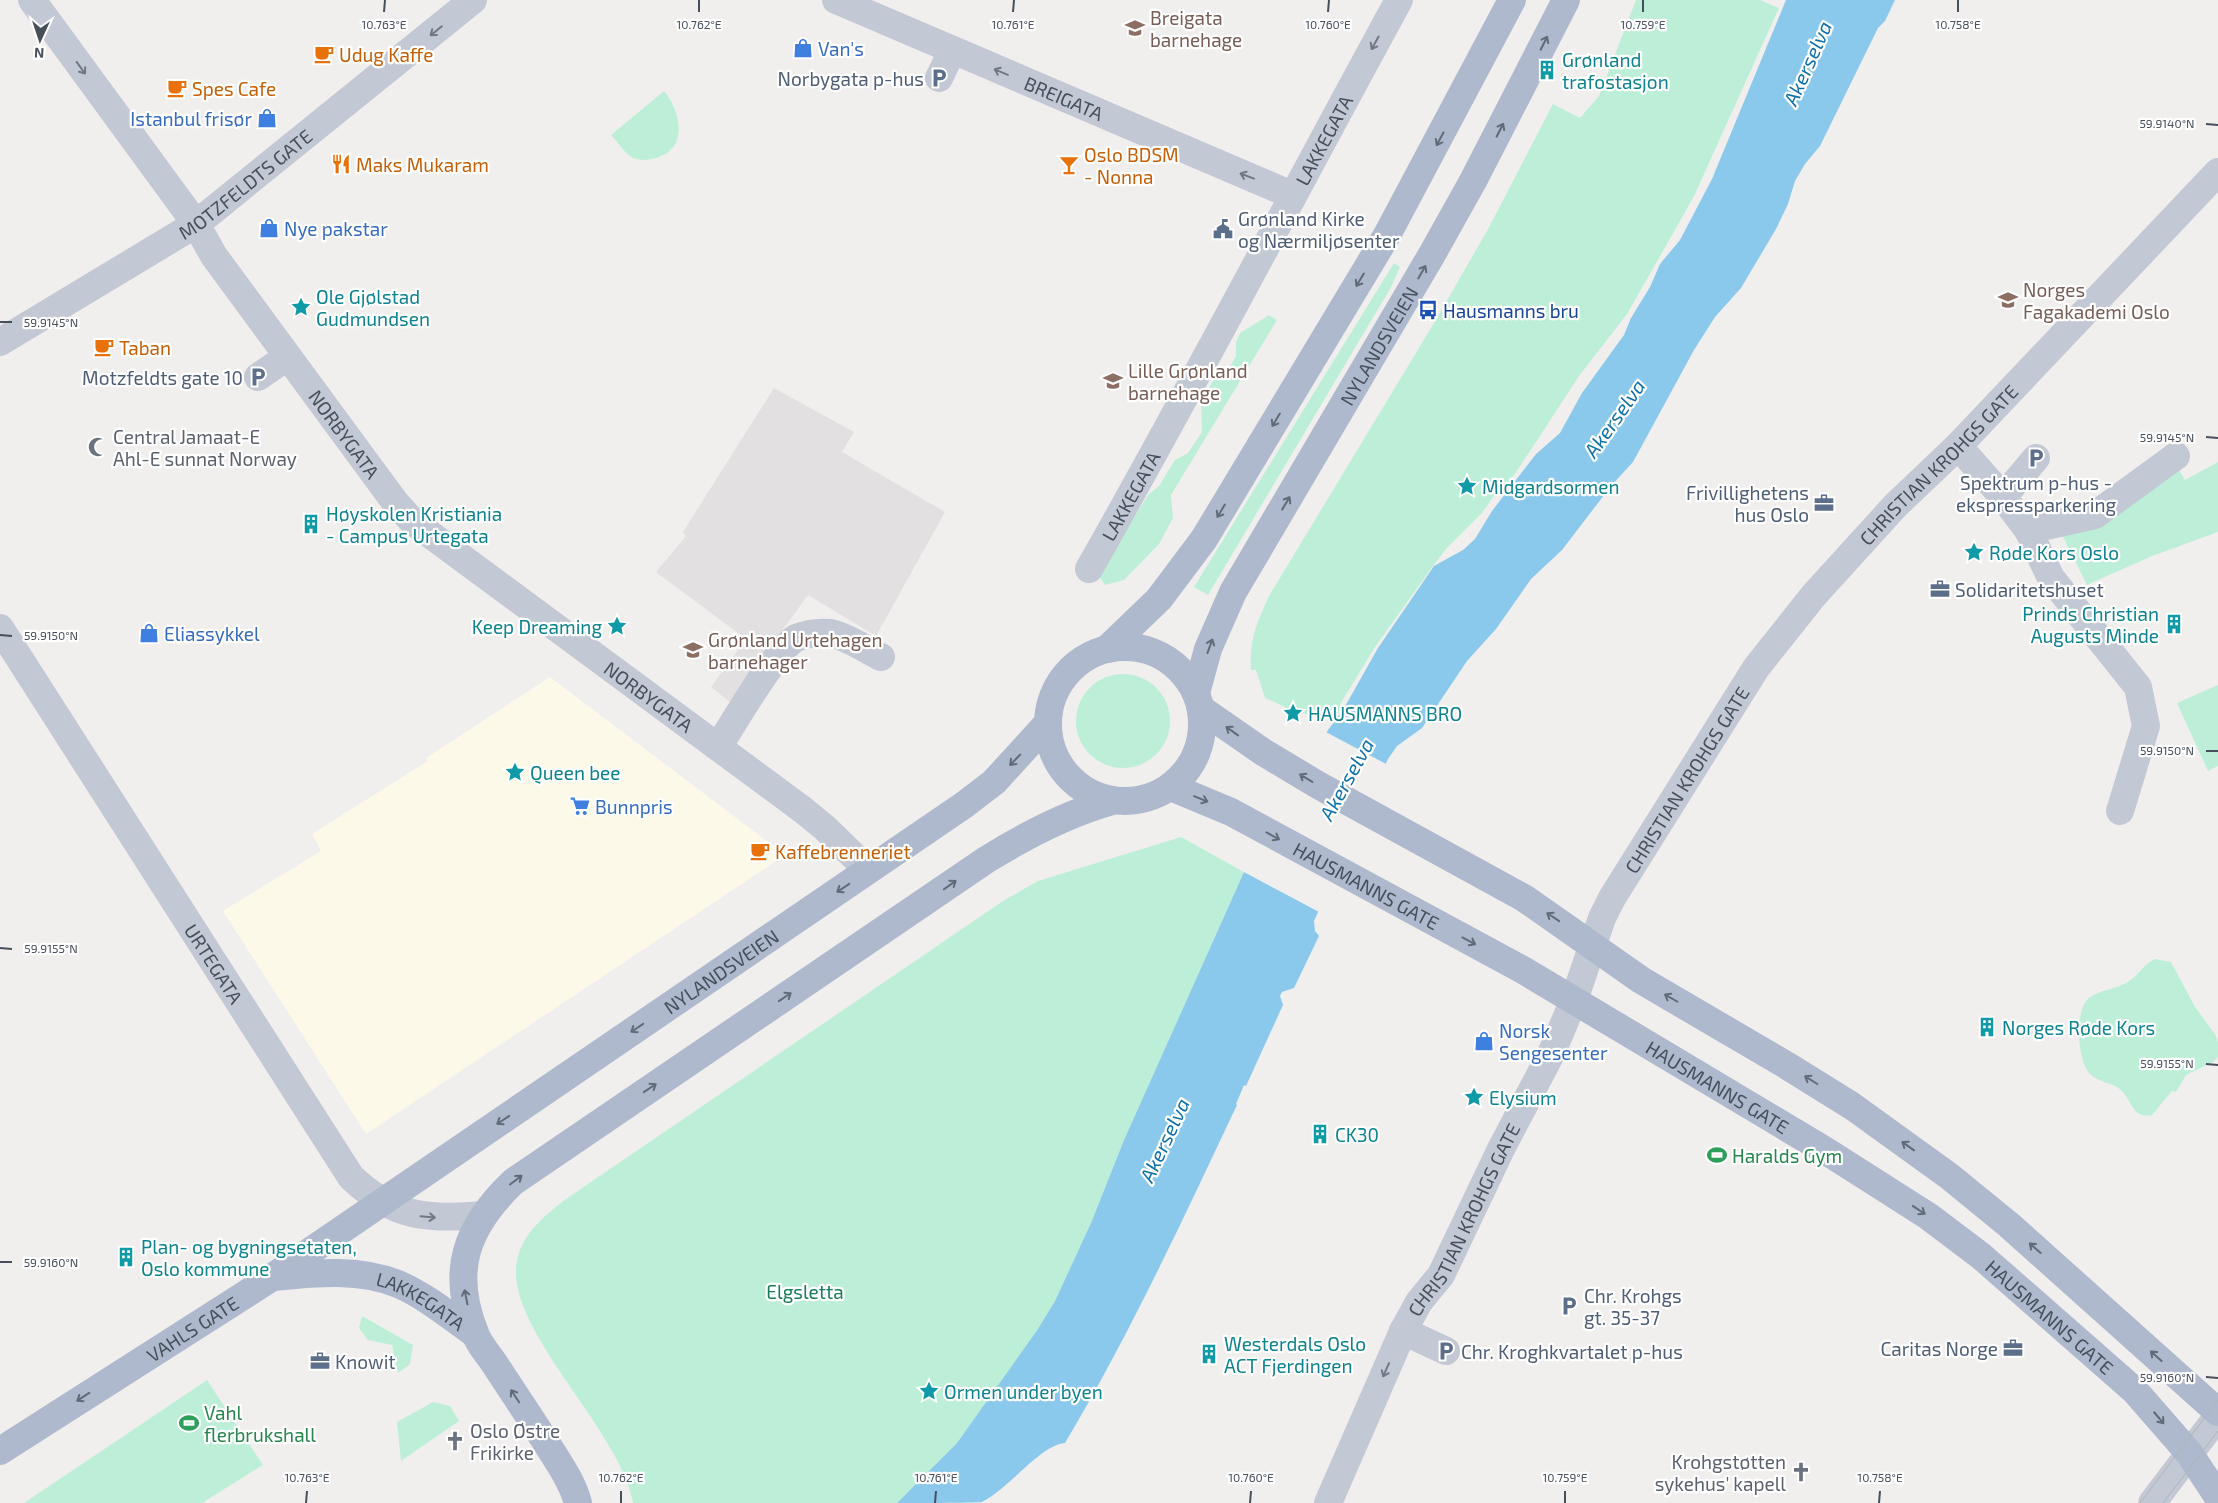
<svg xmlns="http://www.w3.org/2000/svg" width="2218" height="1503" font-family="'Exo 2',sans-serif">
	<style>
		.commercial { fill: #fcf9e8 }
		.education { fill: #e2e0e0 }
		.green { fill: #bdefd8 }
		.water { fill: #8ac9eb }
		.pier { fill: #f1efee }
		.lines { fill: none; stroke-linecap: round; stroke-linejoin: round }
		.minor { stroke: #c2c8d4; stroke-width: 28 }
		.major { stroke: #aeb9cd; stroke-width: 28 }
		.tram { stroke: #b1b3b9; stroke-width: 1 }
		.oneway { stroke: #727986 }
		.oneway2 { stroke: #616a78 }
		.ticks { fill: none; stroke: #474f5c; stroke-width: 2 }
		.labels { text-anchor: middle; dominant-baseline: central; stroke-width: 4.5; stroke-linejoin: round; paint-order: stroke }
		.education-label { font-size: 19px; fill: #785e54; stroke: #fff; text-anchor: start }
		.shop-label { font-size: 19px; fill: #366cbe; stroke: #fff; text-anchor: start }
		.food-label { font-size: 19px; fill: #c56008; stroke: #fff; text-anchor: start }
		.culture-label { font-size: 19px; fill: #0d838f; stroke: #fff; text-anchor: start }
		.service-label { font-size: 19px; fill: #4e5e75; stroke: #fff; text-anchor: start }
		.street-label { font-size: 19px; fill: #474f5c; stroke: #fff }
		.transit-label { font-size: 19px; fill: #164399; stroke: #fff; text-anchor: start }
		.worship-label { font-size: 19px; fill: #5b616d; stroke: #fff; text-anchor: start }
		.leisure-label { font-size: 19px; fill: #27864d; stroke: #fff; text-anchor: start }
		.park-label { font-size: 19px; fill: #177d5a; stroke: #fff }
		.water-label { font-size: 20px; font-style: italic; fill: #0d71a9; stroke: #fff }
		.ticks-label { font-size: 12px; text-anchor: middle; fill: #474f5c; stroke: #fff; stroke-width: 4.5; stroke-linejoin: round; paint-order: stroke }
	</style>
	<rect width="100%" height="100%" fill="#f1efee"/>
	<path class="commercial" d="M550,677l235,178 -419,279 -143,-223 98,-60 -9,-17 116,-73 -2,-3z"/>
	<path class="education" d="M774,388l80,44 -12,20 103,60 -69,124 -68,-41 -78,107 -19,-15 35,-48 -90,-67 30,-36 -3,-4z"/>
	<g class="green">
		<path d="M1636,0h124l19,8 -84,186 -20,36 -48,84 -48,62 -60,92 -10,14 -9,5 -18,26 -36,36 -13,17 -58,81 -34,56 -3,12 -6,4h-8l-32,-9 -27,-12 -9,-28h-5c-2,-31 6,-47 18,-74l162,-268 56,-97 66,-127 27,14 19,-22z"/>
		<path d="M664,91c17,21 25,58 -8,67 -8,2 -15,3 -23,0 -8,-4 -16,-17 -22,-23z"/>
		<path d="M1394,263l6,4 -10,22 -182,306 -14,-8z"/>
		<path d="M1269,315l8,5 -106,175 2,23 -14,26 -35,36 -19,5 -5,-7 3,-13 46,-71 10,-8 16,-26 13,-7 14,-21 -1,-32 14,-22 13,-8 8,-14v-13l4,-10z"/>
		<path d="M2218,462v70l-66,24 -65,29 -27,-54 118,-63 7,12z"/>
		<circle cx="1123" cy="721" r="47"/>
		<path d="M2218,685v81l-10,5 -31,-68z"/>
		<path d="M1181,837l63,35 -120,268 -33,83 -36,78 -16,28 -82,114 -60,60h-264c-13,-77 -138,-181 -114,-250 8,-24 28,-39 47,-54l437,-298 35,-20z"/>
		<path d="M2155,959l16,3 24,45 20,27 3,8v15l-5,5 -27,13 -10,17 -4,-1 -20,24c-19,4 -20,-13 -30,-24 -9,-9 -24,-8 -33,-18 -12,-14 -15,-64 1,-76 11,-7 25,-8 36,-14 12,-6 17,-19 29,-24z"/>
		<path d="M362,1316l51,29 -3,19 -12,9 -6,-28 -24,-5 -9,-12z"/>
		<path d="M207,1380l56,85 -61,38h-178z"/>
		<path d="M433,1402l17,4 9,15 -58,40 -4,-39z"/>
	</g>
	<path class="water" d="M1786,0h109l-10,21 -7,7 -58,118 -15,18 -10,17 -7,23 -12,25 -35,59 -26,29 -21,33 -61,112 -22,24 -49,64 -31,29 -35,50 -29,32 -45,67 -25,18 -9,13 -74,162 1,10 4,5 -25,52 -12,4 -2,4 3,9 -37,81 -2,-1 -8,19 1,1c-54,114 -107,229 -172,338 -25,2 -56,46 -83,59 -9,1 -70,1 -85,1l60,-60 81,-114 17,-28 36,-78 33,-83 120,-268 84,-142 15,-20 35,-62 56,-82 29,-16 12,-11 17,-28 44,-57 24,-21 22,-40 42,-58 7,-17 19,-31 10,-23 20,-24 32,-61z"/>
	<path class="pier" d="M1324,731l64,34 -67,148 -79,-42z"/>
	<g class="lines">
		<g class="minor">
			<path id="s1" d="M32,0l164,224 18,32 181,246 17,19 391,289 22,18 43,42"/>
			<path id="s2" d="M836,0l456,195"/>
			<path d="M939,78l13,-27"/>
			<path id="s3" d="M0,342l196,-118 277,-224"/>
			<path d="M258,377l29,-20"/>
			<path d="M1958,446l45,51 25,33 23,48 87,109 8,39 -26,85"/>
			<path d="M2003,497l33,-39"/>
			<path d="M2028,530l67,-15 81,-59"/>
			<path id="s4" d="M1089,569c107,-188 206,-379 310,-569"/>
			<path id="s5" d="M0,628l351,549c42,40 76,43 131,38"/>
			<path d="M718,747c15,-23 58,-98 78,-109 10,-4 23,-6 34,-5 18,4 35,16 51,24"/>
			<path d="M1403,1331l43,20"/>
			<path id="s6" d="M1328,1503l75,-172 16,-29 22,-27 60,-126 50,-95 23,-54 28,-82 10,-20 144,-230 58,-73 81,-89 63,-60 260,-274"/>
			<path d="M2152,1503l66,-87"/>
		</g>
		<g class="major">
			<circle cx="1125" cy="724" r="77"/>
			<path d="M1107,649l52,-50 45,-60 183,-304 125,-235"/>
			<path id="s7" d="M1196,693l12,-44 25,-57 198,-336 42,-75 93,-181"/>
			<path d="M1201,709l62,43 55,33 206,113 117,82 145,85 66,41 97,70 60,49 209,187"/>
			<path id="s8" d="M1171,787l60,25 292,158 303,181 102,65 53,40 154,135 54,62 29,44"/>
			<path id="s9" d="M273,1277c42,-4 85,-9 125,7 28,12 53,33 77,50"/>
			<path id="s10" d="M0,1451l271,-173 693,-473 30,-23 53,-58"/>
			<path d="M578,1503c-6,-23 -22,-44 -34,-64 -16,-24 -32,-49 -48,-73 -7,-11 -17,-21 -21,-33 -25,-62 -9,-106 38,-151l473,-322c40,-25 80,-46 126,-59"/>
		</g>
		<g class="tram">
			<path d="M2140,1503l78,-103"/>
			<path d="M2163,1503l55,-72"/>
		</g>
	</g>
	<defs><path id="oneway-shaft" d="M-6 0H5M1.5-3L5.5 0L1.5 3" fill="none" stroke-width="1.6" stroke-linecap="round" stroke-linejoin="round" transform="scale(1.25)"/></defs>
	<g class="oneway">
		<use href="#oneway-shaft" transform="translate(436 31) rotate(141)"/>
		<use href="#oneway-shaft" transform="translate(1375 43) rotate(119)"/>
		<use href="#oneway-shaft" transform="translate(81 68) rotate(54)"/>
		<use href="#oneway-shaft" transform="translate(1001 72) rotate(-157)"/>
		<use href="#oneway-shaft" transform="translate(1247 176) rotate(-159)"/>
		<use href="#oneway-shaft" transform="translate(428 1217) rotate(5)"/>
		<use href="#oneway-shaft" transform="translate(1386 1370) rotate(114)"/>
	</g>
	<g class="oneway2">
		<use href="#oneway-shaft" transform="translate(1544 43) rotate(-63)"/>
		<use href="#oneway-shaft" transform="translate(1500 130) rotate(-63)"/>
		<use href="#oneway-shaft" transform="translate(1440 139) rotate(118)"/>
		<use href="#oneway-shaft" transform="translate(1422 272) rotate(-60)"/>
		<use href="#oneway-shaft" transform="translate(1360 280) rotate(121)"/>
		<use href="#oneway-shaft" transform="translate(1276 420) rotate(121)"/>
		<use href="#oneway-shaft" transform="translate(1286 503) rotate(-59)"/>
		<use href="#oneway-shaft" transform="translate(1221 511) rotate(121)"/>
		<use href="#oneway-shaft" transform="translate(1210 646) rotate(-70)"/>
		<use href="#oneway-shaft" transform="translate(1232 731) rotate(-144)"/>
		<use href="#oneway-shaft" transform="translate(1015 760) rotate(134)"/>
		<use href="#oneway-shaft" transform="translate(1306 778) rotate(-149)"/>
		<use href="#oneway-shaft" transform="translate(1201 799) rotate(22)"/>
		<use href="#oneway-shaft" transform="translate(1273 836) rotate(29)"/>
		<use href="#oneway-shaft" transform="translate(950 885) rotate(-35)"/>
		<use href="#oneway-shaft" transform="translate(843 888) rotate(146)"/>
		<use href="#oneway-shaft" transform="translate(1553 917) rotate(-146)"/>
		<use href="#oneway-shaft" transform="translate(1469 941) rotate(28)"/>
		<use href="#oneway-shaft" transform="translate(785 997) rotate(-34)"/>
		<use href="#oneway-shaft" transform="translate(1671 998) rotate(-150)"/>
		<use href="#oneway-shaft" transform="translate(637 1028) rotate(146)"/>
		<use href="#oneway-shaft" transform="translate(1811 1080) rotate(-148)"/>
		<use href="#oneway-shaft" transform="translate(650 1088) rotate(-34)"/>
		<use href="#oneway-shaft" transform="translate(503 1120) rotate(146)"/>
		<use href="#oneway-shaft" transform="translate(1908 1146) rotate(-144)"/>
		<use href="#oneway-shaft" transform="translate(516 1180) rotate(-37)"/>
		<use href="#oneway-shaft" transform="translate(1919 1210) rotate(34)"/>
		<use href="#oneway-shaft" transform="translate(2035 1248) rotate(-139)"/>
		<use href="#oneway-shaft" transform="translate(466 1297) rotate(-101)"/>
		<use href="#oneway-shaft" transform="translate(2156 1356) rotate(-138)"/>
		<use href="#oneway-shaft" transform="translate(515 1396) rotate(-123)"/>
		<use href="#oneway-shaft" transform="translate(83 1397) rotate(147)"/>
		<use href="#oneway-shaft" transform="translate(2159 1418) rotate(50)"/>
	</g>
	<path class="ticks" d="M384,12l1,-12M699,12v-12M1013,12l1,-12M1328,12l1,-12M1643,12v-12M1958,12v-12M2206,124l12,1M0,322h12M2206,437l12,1M0,635l12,1M2206,751h12M0,948l12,1M2206,1064l12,1M0,1262h12M2206,1377l12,1M306,1503l1,-12M621,1503v-12M935,1503l1,-12M1250,1503l1,-12M1565,1503v-12M1879,1503l1,-12"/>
	<defs>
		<symbol id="school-bare" viewBox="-9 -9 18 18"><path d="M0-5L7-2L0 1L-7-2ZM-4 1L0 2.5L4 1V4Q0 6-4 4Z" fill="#8d6e63" stroke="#fff" stroke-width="2.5" paint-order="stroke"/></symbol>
		<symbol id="shop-bare" viewBox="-9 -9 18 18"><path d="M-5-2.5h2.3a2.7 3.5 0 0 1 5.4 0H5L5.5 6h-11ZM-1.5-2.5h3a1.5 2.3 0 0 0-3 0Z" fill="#3f7fe0" stroke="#fff" stroke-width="2.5" paint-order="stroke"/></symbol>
		<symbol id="cafe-bare" viewBox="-9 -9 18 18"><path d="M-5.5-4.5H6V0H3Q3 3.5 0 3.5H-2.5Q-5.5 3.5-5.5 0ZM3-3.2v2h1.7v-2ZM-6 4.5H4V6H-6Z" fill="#e8710a" stroke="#fff" stroke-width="2.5" paint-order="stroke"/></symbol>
		<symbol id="building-bare" viewBox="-9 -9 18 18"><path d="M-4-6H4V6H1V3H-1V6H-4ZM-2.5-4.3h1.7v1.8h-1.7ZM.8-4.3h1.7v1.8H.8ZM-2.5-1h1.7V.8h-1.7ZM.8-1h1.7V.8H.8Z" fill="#0f9aa8" stroke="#fff" stroke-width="2.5" paint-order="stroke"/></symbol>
		<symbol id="parking-bare" viewBox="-9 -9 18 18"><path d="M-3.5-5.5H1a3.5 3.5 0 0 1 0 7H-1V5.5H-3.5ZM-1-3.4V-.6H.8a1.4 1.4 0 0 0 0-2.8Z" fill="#5c6f8a" stroke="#fff" stroke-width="2.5" paint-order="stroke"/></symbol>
		<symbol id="restaurant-bare" viewBox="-9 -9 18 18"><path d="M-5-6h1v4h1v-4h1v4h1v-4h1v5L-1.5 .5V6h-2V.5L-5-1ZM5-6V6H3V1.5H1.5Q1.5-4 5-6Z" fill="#e8710a" stroke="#fff" stroke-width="2.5" paint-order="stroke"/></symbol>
		<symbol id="bar-bare" viewBox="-9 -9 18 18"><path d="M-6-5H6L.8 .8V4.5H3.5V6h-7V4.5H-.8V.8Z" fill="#e8710a" stroke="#fff" stroke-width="2.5" paint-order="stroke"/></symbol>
		<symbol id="civic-bare" viewBox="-9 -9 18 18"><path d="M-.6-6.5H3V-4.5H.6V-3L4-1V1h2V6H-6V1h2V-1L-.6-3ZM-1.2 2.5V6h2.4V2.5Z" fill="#5c6f8a" stroke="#fff" stroke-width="2.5" paint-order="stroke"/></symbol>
		<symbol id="sight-bare" viewBox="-9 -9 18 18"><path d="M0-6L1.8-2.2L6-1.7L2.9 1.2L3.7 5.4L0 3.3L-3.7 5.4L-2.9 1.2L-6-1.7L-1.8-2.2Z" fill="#0f9aa8" stroke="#fff" stroke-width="2.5" paint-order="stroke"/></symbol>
		<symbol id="bus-bare" viewBox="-9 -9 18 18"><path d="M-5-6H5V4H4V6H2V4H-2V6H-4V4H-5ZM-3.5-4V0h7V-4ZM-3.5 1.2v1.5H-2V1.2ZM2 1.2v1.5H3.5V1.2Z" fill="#1a4fb4" stroke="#fff" stroke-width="2.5" paint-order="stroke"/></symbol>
		<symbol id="mosque-bare" viewBox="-9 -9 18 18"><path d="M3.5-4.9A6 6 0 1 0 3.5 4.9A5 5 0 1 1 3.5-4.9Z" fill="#6b7280" stroke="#fff" stroke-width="2.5" paint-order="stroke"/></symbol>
		<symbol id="office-bare" viewBox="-9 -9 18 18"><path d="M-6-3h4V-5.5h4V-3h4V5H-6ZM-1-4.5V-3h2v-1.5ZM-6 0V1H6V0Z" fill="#5c6f8a" stroke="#fff" stroke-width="2.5" paint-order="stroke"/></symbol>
		<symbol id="supermarket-bare" viewBox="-9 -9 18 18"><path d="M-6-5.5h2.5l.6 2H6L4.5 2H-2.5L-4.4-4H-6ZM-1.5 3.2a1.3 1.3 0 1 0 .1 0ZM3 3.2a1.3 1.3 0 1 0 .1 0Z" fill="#3f7fe0" stroke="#fff" stroke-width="2.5" paint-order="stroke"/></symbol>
		<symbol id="stadium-bare" viewBox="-9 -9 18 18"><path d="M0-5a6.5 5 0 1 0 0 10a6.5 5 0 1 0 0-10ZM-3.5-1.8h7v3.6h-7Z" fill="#2e9e5b" stroke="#fff" stroke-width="2.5" paint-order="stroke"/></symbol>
		<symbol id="church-bare" viewBox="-9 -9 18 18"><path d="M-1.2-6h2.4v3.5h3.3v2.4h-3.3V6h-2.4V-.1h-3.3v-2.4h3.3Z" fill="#6b7280" stroke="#fff" stroke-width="2.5" paint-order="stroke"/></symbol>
	</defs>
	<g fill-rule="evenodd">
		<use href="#school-bare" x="1121" y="14" width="28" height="28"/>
		<use href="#shop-bare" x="789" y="34" width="28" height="28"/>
		<use href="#cafe-bare" x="310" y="40" width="28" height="28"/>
		<use href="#building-bare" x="1533" y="56" width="28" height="28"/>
		<use href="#parking-bare" x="925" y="64" width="28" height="28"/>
		<use href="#cafe-bare" x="163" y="74" width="28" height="28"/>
		<use href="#shop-bare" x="253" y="104" width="28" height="28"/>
		<use href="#restaurant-bare" x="327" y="150" width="28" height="28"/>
		<use href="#bar-bare" x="1055" y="151" width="28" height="28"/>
		<use href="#shop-bare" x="255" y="214" width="28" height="28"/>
		<use href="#civic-bare" x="1209" y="215" width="28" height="28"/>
		<use href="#school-bare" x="1994" y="286" width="28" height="28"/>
		<use href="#sight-bare" x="287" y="293" width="28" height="28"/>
		<use href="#bus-bare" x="1414" y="296" width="28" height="28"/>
		<use href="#cafe-bare" x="90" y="333" width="28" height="28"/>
		<use href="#parking-bare" x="244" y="363" width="28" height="28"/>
		<use href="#school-bare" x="1099" y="367" width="28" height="28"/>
		<use href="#mosque-bare" x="84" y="433" width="28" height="28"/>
		<use href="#parking-bare" x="2022" y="444" width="28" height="28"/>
		<use href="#sight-bare" x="1453" y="472" width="28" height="28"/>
		<use href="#office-bare" x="1810" y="489" width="28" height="28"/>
		<use href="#building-bare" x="297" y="510" width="28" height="28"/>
		<use href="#sight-bare" x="1960" y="538" width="28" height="28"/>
		<use href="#office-bare" x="1926" y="575" width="28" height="28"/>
		<use href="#building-bare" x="2160" y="610" width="28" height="28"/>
		<use href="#sight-bare" x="603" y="612" width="28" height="28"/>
		<use href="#shop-bare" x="135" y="619" width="28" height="28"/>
		<use href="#school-bare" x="679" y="636" width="28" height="28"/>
		<use href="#sight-bare" x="1279" y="699" width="28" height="28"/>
		<use href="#sight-bare" x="501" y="758" width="28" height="28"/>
		<use href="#supermarket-bare" x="566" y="792" width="28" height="28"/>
		<use href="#cafe-bare" x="746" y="837" width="28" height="28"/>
		<use href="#building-bare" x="1973" y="1013" width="28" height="28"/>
		<use href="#shop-bare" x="1470" y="1027" width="28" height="28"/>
		<use href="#sight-bare" x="1460" y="1083" width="28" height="28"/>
		<use href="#building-bare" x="1306" y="1120" width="28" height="28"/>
		<use href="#stadium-bare" x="1703" y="1141" width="28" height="28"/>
		<use href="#building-bare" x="112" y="1243" width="28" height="28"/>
		<use href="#parking-bare" x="1555" y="1292" width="28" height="28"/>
		<use href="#office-bare" x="1999" y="1334" width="28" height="28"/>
		<use href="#parking-bare" x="1432" y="1337" width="28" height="28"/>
		<use href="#building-bare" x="1195" y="1340" width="28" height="28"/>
		<use href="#office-bare" x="306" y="1347" width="28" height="28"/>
		<use href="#sight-bare" x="915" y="1377" width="28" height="28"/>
		<use href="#stadium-bare" x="175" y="1409" width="28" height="28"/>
		<use href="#church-bare" x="441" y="1427" width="28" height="28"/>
		<use href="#church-bare" x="1787" y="1458" width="28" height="28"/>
	</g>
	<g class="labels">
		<g class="education-label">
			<text x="1150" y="17">Breigata<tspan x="1150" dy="22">barnehage</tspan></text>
			<text x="2023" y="289">Norges<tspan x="2023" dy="22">Fagakademi Oslo</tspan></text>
			<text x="1128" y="370">Lille Grønland<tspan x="1128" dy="22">barnehage</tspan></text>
			<text x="708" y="639">Grønland Urtehagen<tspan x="708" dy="22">barnehager</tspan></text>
		</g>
		<g class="shop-label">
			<text x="818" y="48">Van's</text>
			<text x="252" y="118" text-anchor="end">Istanbul frisør</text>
			<text x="284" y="228">Nye pakstar</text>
			<text x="164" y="633">Eliassykkel</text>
			<text x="595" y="806">Bunnpris</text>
			<text x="1499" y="1030">Norsk<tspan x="1499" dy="22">Sengesenter</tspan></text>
		</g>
		<g class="food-label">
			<text x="339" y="54">Udug Kaffe</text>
			<text x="192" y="88">Spes Cafe</text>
			<text x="1084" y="154">Oslo BDSM<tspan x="1084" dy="22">- Nonna</tspan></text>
			<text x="356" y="164">Maks Mukaram</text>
			<text x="119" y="347">Taban</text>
			<text x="775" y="851">Kaffebrenneriet</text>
		</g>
		<g class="culture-label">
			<text x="1562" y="59">Grønland<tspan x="1562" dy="22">trafostasjon</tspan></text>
			<text x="316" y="296">Ole Gjølstad<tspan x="316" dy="22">Gudmundsen</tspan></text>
			<text x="1482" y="486">Midgardsormen</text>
			<text x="326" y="513">Høyskolen Kristiania<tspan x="326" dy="22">- Campus Urtegata</tspan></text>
			<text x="1989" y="552">Røde Kors Oslo</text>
			<text x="2159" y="613" text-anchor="end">Prinds Christian<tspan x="2159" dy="22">Augusts Minde</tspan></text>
			<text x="602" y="626" text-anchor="end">Keep Dreaming</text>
			<text x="1308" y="713">HAUSMANNS BRO</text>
			<text x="530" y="772">Queen bee</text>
			<text x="2002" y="1027">Norges Røde Kors</text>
			<text x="1489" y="1097">Elysium</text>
			<text x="1335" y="1134">CK30</text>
			<text x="141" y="1246">Plan- og bygningsetaten,<tspan x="141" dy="22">Oslo kommune</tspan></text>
			<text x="1224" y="1343">Westerdals Oslo<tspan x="1224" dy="22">ACT Fjerdingen</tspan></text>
			<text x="944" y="1391">Ormen under byen</text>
		</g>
		<g class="service-label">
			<text x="924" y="78" text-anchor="end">Norbygata p-hus</text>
			<text x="1238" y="218">Grønland Kirke<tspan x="1238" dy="22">og Nærmiljøsenter</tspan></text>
			<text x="243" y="377" text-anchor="end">Motzfeldts gate 10</text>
			<text x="2036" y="482" text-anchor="middle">Spektrum p-hus -<tspan x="2036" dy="22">ekspressparkering</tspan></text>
			<text x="1809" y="492" text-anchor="end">Frivillighetens<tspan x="1809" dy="22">hus Oslo</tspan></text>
			<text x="1955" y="589">Solidaritetshuset</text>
			<text x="1584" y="1295">Chr. Krohgs<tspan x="1584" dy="22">gt. 35-37</tspan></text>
			<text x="1998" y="1348" text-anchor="end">Caritas Norge</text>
			<text x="1461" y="1351">Chr. Kroghkvartalet p-hus</text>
			<text x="335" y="1361">Knowit</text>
		</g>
		<g class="street-label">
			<text stroke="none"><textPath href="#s2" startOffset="248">BREIGATA</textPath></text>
			<text stroke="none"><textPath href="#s4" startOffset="489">LAKKEGATA</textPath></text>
			<text stroke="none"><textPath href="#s3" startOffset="292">MOTZFELDTS GATE</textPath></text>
			<text stroke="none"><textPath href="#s7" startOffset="394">NYLANDSVEIEN</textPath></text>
			<text stroke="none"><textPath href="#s1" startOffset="535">NORBYGATA</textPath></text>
			<text stroke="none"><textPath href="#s6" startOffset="1215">CHRISTIAN KROHGS GATE</textPath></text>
			<text stroke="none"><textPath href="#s4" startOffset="84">LAKKEGATA</textPath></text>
			<text stroke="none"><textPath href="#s1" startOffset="940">NORBYGATA</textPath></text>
			<text stroke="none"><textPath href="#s6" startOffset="810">CHRISTIAN KROHGS GATE</textPath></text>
			<text stroke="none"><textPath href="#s8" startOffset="219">HAUSMANNS GATE</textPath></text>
			<text stroke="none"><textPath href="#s5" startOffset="398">URTEGATA</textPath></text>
			<text stroke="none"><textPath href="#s10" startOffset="866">NYLANDSVEIEN</textPath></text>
			<text stroke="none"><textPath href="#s8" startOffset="624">HAUSMANNS GATE</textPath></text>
			<text stroke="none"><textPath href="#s6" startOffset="315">CHRISTIAN KROHGS GATE</textPath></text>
			<text stroke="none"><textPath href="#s9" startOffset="154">LAKKEGATA</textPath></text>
			<text stroke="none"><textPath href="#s8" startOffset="1029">HAUSMANNS GATE</textPath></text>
			<text stroke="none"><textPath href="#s10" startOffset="228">VAHLS GATE</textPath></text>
		</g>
		<g class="transit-label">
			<text x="1443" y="310">Hausmanns bru</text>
		</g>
		<g class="worship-label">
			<text x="113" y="436">Central Jamaat-E<tspan x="113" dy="22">Ahl-E sunnat Norway</tspan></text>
			<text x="470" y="1430">Oslo Østre<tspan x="470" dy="22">Frikirke</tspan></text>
			<text x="1786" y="1461" text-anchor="end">Krohgstøtten<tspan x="1786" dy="22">sykehus' kapell</tspan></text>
		</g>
		<g class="leisure-label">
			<text x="1732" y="1155">Haralds Gym</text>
			<text x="204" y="1412">Vahl<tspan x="204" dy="22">flerbrukshall</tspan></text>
		</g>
		<g class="park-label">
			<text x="805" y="1291">Elgsletta</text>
		</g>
		<g class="water-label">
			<text transform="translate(1807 63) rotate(-66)">Akerselva</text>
			<text transform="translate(1614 418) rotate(-55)">Akerselva</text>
			<text transform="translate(1346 779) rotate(-61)">Akerselva</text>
			<text transform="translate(1164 1140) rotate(-65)">Akerselva</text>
		</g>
	</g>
	<g class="ticks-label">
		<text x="384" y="29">10.763°E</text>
		<text x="699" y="29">10.762°E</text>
		<text x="1013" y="29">10.761°E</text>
		<text x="1328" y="29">10.760°E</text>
		<text x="1643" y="29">10.759°E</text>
		<text x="1958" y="29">10.758°E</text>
		<text x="2167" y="128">59.9140°N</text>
		<text x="51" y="327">59.9145°N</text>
		<text x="2167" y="442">59.9145°N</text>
		<text x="51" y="640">59.9150°N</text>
		<text x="2167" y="755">59.9150°N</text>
		<text x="51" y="953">59.9155°N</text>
		<text x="2167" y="1068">59.9155°N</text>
		<text x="51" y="1267">59.9160°N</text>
		<text x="2167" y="1382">59.9160°N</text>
		<text x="307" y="1482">10.763°E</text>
		<text x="621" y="1482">10.762°E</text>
		<text x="936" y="1482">10.761°E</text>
		<text x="1251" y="1482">10.760°E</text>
		<text x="1565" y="1482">10.759°E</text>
		<text x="1880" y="1482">10.758°E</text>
	</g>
	<g transform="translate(40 40) rotate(183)" stroke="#ffffff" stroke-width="4" paint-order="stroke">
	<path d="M0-4L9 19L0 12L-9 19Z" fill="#474f5c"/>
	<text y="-8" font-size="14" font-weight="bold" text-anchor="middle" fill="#474f5c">N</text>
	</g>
</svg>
